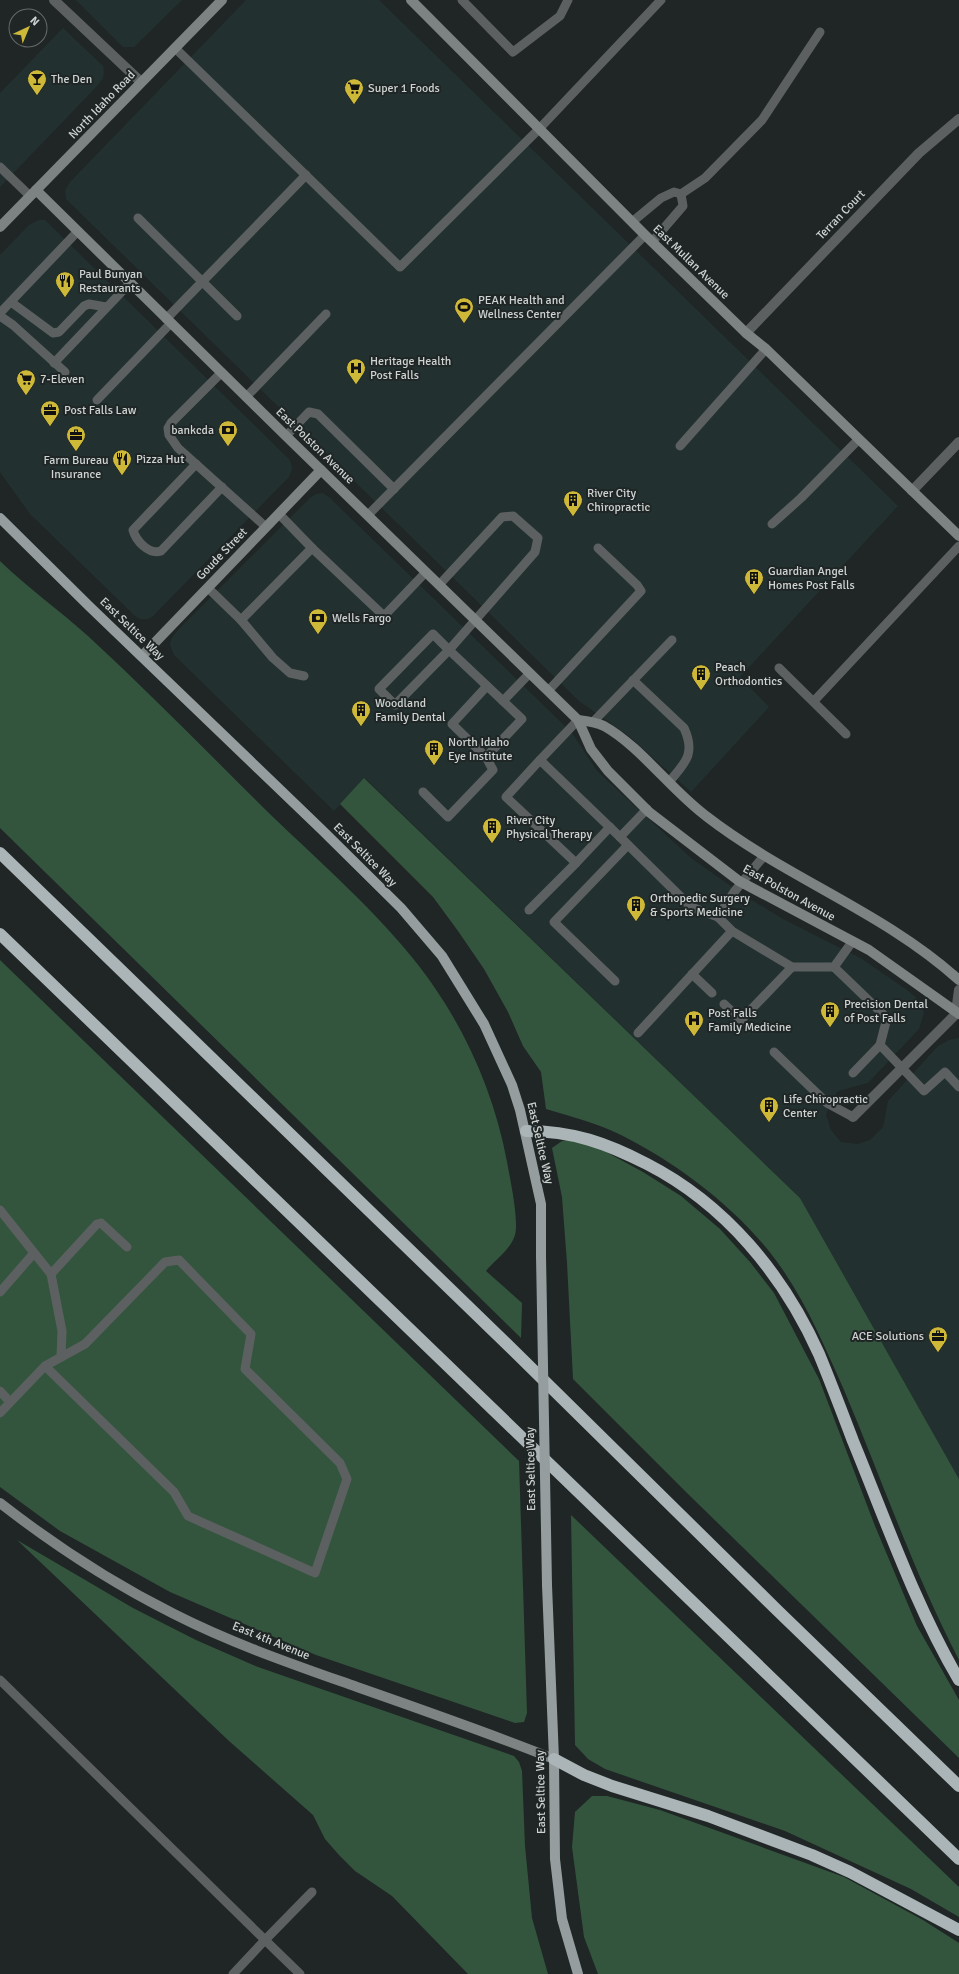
<svg xmlns="http://www.w3.org/2000/svg" width="959" height="1974" font-family="Signika,sans-serif">
	<style>
		.built { fill: #223130 }
		.green { fill: #33553d }
		.lines { fill: none; stroke-linecap: round; stroke-linejoin: round }
		.lane { stroke: #5d6061; stroke-width: 9 }
		.street { stroke: #5d6061; stroke-width: 10 }
		.secondary { stroke: #7d8283; stroke-width: 10 }
		.primary { stroke: #959d9e; stroke-width: 10 }
		.highway { stroke: #abb4b6; stroke-width: 12 }
		.primary-bridge { stroke: #959d9e; stroke-width: 10 }
		.labels { text-anchor: middle; dominant-baseline: central; stroke-width: 4; stroke-linejoin: round; paint-order: stroke }
		.poi-label { font-size: 12px; fill: #ced3d2; stroke: #1f2625; text-anchor: start }
		.street-label { font-size: 12px; fill: #ced3d2; stroke: #1f2625 }
	</style>
	<rect width="100%" height="100%" fill="#1f2625"/>
	<g class="built">
		<path d="M76,0h106l-48,47h-11z"/>
		<path d="M246,0h133l519,506 -158,171 29,30 -78,85 -61,-55 -51,-36 -513,-502 -1,-9 5,-8z"/>
		<path d="M63,28l40,38 1,5 -1,7 -5,7 -98,102v-94z"/>
		<path d="M39,220h6l244,239 2,4 1,6 -3,8 -136,139 -5,3h-8l-6,-4 -104,-101 -30,-42v-217l29,-30z"/>
		<path d="M323,493l7,5 242,235 25,38 94,87 54,38 38,23 79,40 45,31 13,11 4,12 -5,16 -51,54 -30,8 -7,10 -5,14 5,15 10,12 17,2 12,-4 13,-13 5,-26 50,-55 11,-6 10,-2v441l-159,-281 -435,-420 -31,33 -160,-156 -4,-10 1,-6 6,-8 133,-133 6,-4z"/>
	</g>
	<g class="green">
		<path d="M0,561c28,27 59,49 88,75 63,58 124,121 185,181 50,48 103,94 146,149 44,57 75,125 88,196 3,16 12,58 8,73 -4,14 -20,25 -29,36l36,32 -1,35 -521,-510z"/>
		<path d="M364,778l436,420 159,281v181c-45,-87 -77,-180 -115,-270 -20,-45 -39,-91 -69,-131 -38,-51 -98,-96 -154,-124 -22,-11 -51,-19 -75,-26l-5,-37 -18,-26 -15,-34 -24,-43 -26,-38 -25,-34 -93,-93z"/>
		<path d="M0,960l519,501 8,252 -3,9 -9,1 -199,-68 -146,-63 -110,-61 -60,-44z"/>
		<path d="M577,1139l18,7 48,26 38,24 39,33 30,33 24,31 45,86 56,147 42,100 42,74v58l-271,-264 -115,-115 -6,-116 -5,-66 -10,-49 10,-7z"/>
		<path d="M571,1515l388,372v30l-48,-28 -126,-58 -180,-62 -17,-10 -13,-14z"/>
		<path d="M17,1540l116,68 63,32 62,27 256,89 5,6 3,9 3,75 7,72 16,56h-80l-76,-78 -37,-25 -16,-16 -14,-16 -12,-24 -84,-74z"/>
		<path d="M592,1796h15l53,14 184,67 79,43 36,23v31h-361l-14,-37 -12,-90 3,-35z"/>
	</g>
	<g class="lines">
		<g class="lane">
			<path d="M462,0l51,52 47,-36 8,-16"/>
			<path d="M175,48l225,219 139,-138 122,-129"/>
			<path d="M0,167l30,29"/>
			<path d="M681,194l24,-16 57,-58 58,-88"/>
			<path d="M138,218l99,98"/>
			<path d="M632,222l29,-24 13,-6 7,2 2,12 -31,36"/>
			<path d="M11,302l42,31 6,-1 25,-26 5,-2 17,3"/>
			<path d="M0,313l78,-82"/>
			<path d="M0,316l13,9 52,47"/>
			<path d="M166,319l140,-144"/>
			<path d="M54,363l76,-80"/>
			<path d="M221,373l-50,50 -3,5 1,7 9,13 88,79"/>
			<path d="M246,397l80,-83"/>
			<path d="M97,400l74,-77"/>
			<path d="M286,436l23,-24 9,2 76,75"/>
			<path d="M680,446l86,-97"/>
			<path d="M196,464l-63,66c3,11 16,25 28,21l61,-64"/>
			<path d="M368,515l277,-280"/>
			<path d="M772,524l29,-26 58,-59"/>
			<path d="M312,548l72,68 42,-44"/>
			<path d="M439,585l63,-68 11,-1 25,22 -3,14 -86,98 54,51 27,-28"/>
			<path d="M208,588l33,32 71,-72 -33,-34"/>
			<path d="M241,620l32,38 17,15 14,3"/>
			<path d="M433,634l16,16 -54,55 -16,-16z"/>
			<path d="M779,668l67,66"/>
			<path d="M633,680l51,48c12,26 1,35 -15,54"/>
			<path d="M487,686l-35,38 34,33 36,-38 -19,-18"/>
			<path d="M548,691l93,-100 -4,-6 -39,-37"/>
			<path d="M814,701l145,-155"/>
			<path d="M578,720l-38,40 80,77 27,-28"/>
			<path d="M593,722l79,-82"/>
			<path d="M540,760l-34,37 70,66 34,-36"/>
			<path d="M423,792l25,25 45,-47 -7,-13"/>
			<path d="M620,837l71,70 27,10 16,-25 30,-36"/>
			<path d="M529,910l47,-47"/>
			<path d="M718,917l14,14 60,36h42l18,-25"/>
			<path d="M834,967l53,51 -7,27 44,46 21,-19 14,15"/>
			<path d="M692,974l20,19"/>
			<path d="M615,981l-61,-59 74,-77"/>
			<path d="M724,1004l17,16 51,-53"/>
			<path d="M638,1033l94,-102"/>
			<path d="M774,1052l53,51 26,14"/>
			<path d="M853,1073l27,-28"/>
			<path d="M0,1210l51,64 11,57 -1,26"/>
			<path d="M51,1274l46,-50 4,-1 26,24"/>
			<path d="M0,1292l34,-39"/>
			<path d="M0,1391l10,11"/>
			<path d="M0,1413l45,-47 40,-22 80,-82 14,-2 72,74 -6,35 95,94 7,16 -32,94 -127,-57 -14,-24 -129,-126"/>
			<path d="M0,1680l265,260 -32,34"/>
			<path d="M300,1974l-35,-34 47,-48"/>
		</g>
		<g class="street">
			<path d="M54,0l87,82"/>
			<path d="M746,333l173,-180 40,-34"/>
			<path d="M912,491l47,-49"/>
			<path d="M956,1012l3,-22"/>
			<path d="M853,1117l106,-106"/>
		</g>
		<g class="secondary">
			<path d="M411,0l234,235 101,98 20,16 193,187"/>
			<path d="M36,190l250,246 292,284 13,29 17,22 41,41 90,69 130,69 90,64"/>
			<path d="M0,227l222,-227"/>
			<path d="M142,656l179,-186"/>
			<path d="M578,720c9,1 18,2 26,6 36,20 68,65 102,90 80,62 178,96 253,164"/>
			<path d="M0,1503c54,42 112,80 174,111 59,30 121,51 183,73 66,23 132,46 197,72"/>
		</g>
		<g class="primary">
			<path d="M0,518l90,89 231,222 80,79 41,48 42,68 28,61 8,25 21,94v52"/>
			<path d="M547,1585l7,174 1,100 7,60 16,55"/>
		</g>
		<g class="highway">
			<path d="M0,853l514,498 264,260 181,175"/>
			<path d="M0,934l959,925"/>
			<path d="M526,1131c47,0 80,12 121,33 78,40 136,110 172,190 12,29 23,58 34,87 33,80 62,164 106,239"/>
			<path d="M554,1759l30,16 28,11 96,30 104,39 38,17 109,58"/>
		</g>
		<path class="primary-bridge" d="M541,1256l6,329"/>
	</g>
	<defs>
		<symbol id="bar-pin" viewBox="-11 -11 22 30"><path d="M0 17L-7.5 6A9.5 9.5 0 1 1 7.5 6Z" fill="#ceb837" stroke="#1f2625"/><path d="M-6-5H6L.8 .8V4.5H3.5V6h-7V4.5H-.8V.8Z" fill="#111"/></symbol>
		<symbol id="supermarket-pin" viewBox="-11 -11 22 30"><path d="M0 17L-7.5 6A9.5 9.5 0 1 1 7.5 6Z" fill="#ceb837" stroke="#1f2625"/><path d="M-6-5.5h2.5l.6 2H6L4.5 2H-2.5L-4.4-4H-6ZM-1.5 3.2a1.3 1.3 0 1 0 .1 0ZM3 3.2a1.3 1.3 0 1 0 .1 0Z" fill="#111"/></symbol>
		<symbol id="restaurant-pin" viewBox="-11 -11 22 30"><path d="M0 17L-7.5 6A9.5 9.5 0 1 1 7.5 6Z" fill="#ceb837" stroke="#1f2625"/><path d="M-5-6h1v4h1v-4h1v4h1v-4h1v5L-1.5 .5V6h-2V.5L-5-1ZM5-6V6H3V1.5H1.5Q1.5-4 5-6Z" fill="#111"/></symbol>
		<symbol id="stadium-pin" viewBox="-11 -11 22 30"><path d="M0 17L-7.5 6A9.5 9.5 0 1 1 7.5 6Z" fill="#ceb837" stroke="#1f2625"/><path d="M0-5a6.5 5 0 1 0 0 10a6.5 5 0 1 0 0-10ZM-3.5-1.8h7v3.6h-7Z" fill="#111"/></symbol>
		<symbol id="hospital-pin" viewBox="-11 -11 22 30"><path d="M0 17L-7.5 6A9.5 9.5 0 1 1 7.5 6Z" fill="#ceb837" stroke="#1f2625"/><path d="M-5-5h3v3.5h4V-5h3V5h-3V1.5h-4V5h-3Z" fill="#111"/></symbol>
		<symbol id="office-pin" viewBox="-11 -11 22 30"><path d="M0 17L-7.5 6A9.5 9.5 0 1 1 7.5 6Z" fill="#ceb837" stroke="#1f2625"/><path d="M-6-3h4V-5.5h4V-3h4V5H-6ZM-1-4.5V-3h2v-1.5ZM-6 0V1H6V0Z" fill="#111"/></symbol>
		<symbol id="bank-pin" viewBox="-11 -11 22 30"><path d="M0 17L-7.5 6A9.5 9.5 0 1 1 7.5 6Z" fill="#ceb837" stroke="#1f2625"/><path d="M-6-4H6V4H-6ZM0-2.3a2.3 2.3 0 1 0 0 4.6a2.3 2.3 0 1 0 0-4.6Z" fill="#111"/></symbol>
		<symbol id="building-pin" viewBox="-11 -11 22 30"><path d="M0 17L-7.5 6A9.5 9.5 0 1 1 7.5 6Z" fill="#ceb837" stroke="#1f2625"/><path d="M-4-6H4V6H1V3H-1V6H-4ZM-2.5-4.3h1.7v1.8h-1.7ZM.8-4.3h1.7v1.8H.8ZM-2.5-1h1.7V.8h-1.7ZM.8-1h1.7V.8H.8Z" fill="#111"/></symbol>
	</defs>
	<g fill-rule="evenodd">
		<use href="#bar-pin" x="26" y="68" width="22" height="30"/>
		<use href="#supermarket-pin" x="343" y="77" width="22" height="30"/>
		<use href="#restaurant-pin" x="54" y="270" width="22" height="30"/>
		<use href="#stadium-pin" x="453" y="296" width="22" height="30"/>
		<use href="#hospital-pin" x="345" y="357" width="22" height="30"/>
		<use href="#supermarket-pin" x="15" y="368" width="22" height="30"/>
		<use href="#office-pin" x="39" y="399" width="22" height="30"/>
		<use href="#bank-pin" x="217" y="419" width="22" height="30"/>
		<use href="#office-pin" x="65" y="424" width="22" height="30"/>
		<use href="#restaurant-pin" x="111" y="448" width="22" height="30"/>
		<use href="#building-pin" x="562" y="489" width="22" height="30"/>
		<use href="#building-pin" x="743" y="567" width="22" height="30"/>
		<use href="#bank-pin" x="307" y="607" width="22" height="30"/>
		<use href="#building-pin" x="690" y="663" width="22" height="30"/>
		<use href="#building-pin" x="350" y="699" width="22" height="30"/>
		<use href="#building-pin" x="423" y="738" width="22" height="30"/>
		<use href="#building-pin" x="481" y="816" width="22" height="30"/>
		<use href="#building-pin" x="625" y="894" width="22" height="30"/>
		<use href="#building-pin" x="819" y="1000" width="22" height="30"/>
		<use href="#hospital-pin" x="683" y="1009" width="22" height="30"/>
		<use href="#building-pin" x="758" y="1095" width="22" height="30"/>
		<use href="#office-pin" x="927" y="1325" width="22" height="30"/>
	</g>
	<g class="labels">
		<g class="poi-label">
			<text x="51" y="79">The Den</text>
			<text x="368" y="88">Super 1 Foods</text>
			<text x="79" y="274">Paul Bunyan<tspan x="79" dy="14">Restaurants</tspan></text>
			<text x="478" y="300">PEAK Health and<tspan x="478" dy="14">Wellness Center</tspan></text>
			<text x="370" y="361">Heritage Health<tspan x="370" dy="14">Post Falls</tspan></text>
			<text x="40" y="379">7-Eleven</text>
			<text x="64" y="410">Post Falls Law</text>
			<text x="214" y="430" text-anchor="end">bankcda</text>
			<text x="136" y="459">Pizza Hut</text>
			<text x="76" y="460" text-anchor="middle">Farm Bureau<tspan x="76" dy="14">Insurance</tspan></text>
			<text x="587" y="493">River City<tspan x="587" dy="14">Chiropractic</tspan></text>
			<text x="768" y="571">Guardian Angel<tspan x="768" dy="14">Homes Post Falls</tspan></text>
			<text x="332" y="618">Wells Fargo</text>
			<text x="715" y="667">Peach<tspan x="715" dy="14">Orthodontics</tspan></text>
			<text x="375" y="703">Woodland<tspan x="375" dy="14">Family Dental</tspan></text>
			<text x="448" y="742">North Idaho<tspan x="448" dy="14">Eye Institute</tspan></text>
			<text x="506" y="820">River City<tspan x="506" dy="14">Physical Therapy</tspan></text>
			<text x="650" y="898">Orthopedic Surgery<tspan x="650" dy="14">&amp; Sports Medicine</tspan></text>
			<text x="844" y="1004">Precision Dental<tspan x="844" dy="14">of Post Falls</tspan></text>
			<text x="708" y="1013">Post Falls<tspan x="708" dy="14">Family Medicine</tspan></text>
			<text x="783" y="1099">Life Chiropractic<tspan x="783" dy="14">Center</tspan></text>
			<text x="924" y="1336" text-anchor="end">ACE Solutions</text>
		</g>
		<g class="street-label">
			<text transform="translate(102 105) rotate(-46)">North Idaho Road</text>
			<text transform="translate(841 215) rotate(-46)">Terran Court</text>
			<text transform="translate(691 262) rotate(44)">East Mullan Avenue</text>
			<text transform="translate(315 446) rotate(44)">East Polston Avenue</text>
			<text transform="translate(222 554) rotate(-46)">Goude Street</text>
			<text transform="translate(132 629) rotate(44)">East Seltice Way</text>
			<text transform="translate(365 855) rotate(45)">East Seltice Way</text>
			<text transform="translate(789 893) rotate(29)">East Polston Avenue</text>
			<text transform="translate(540 1143) rotate(77)">East Seltice Way</text>
			<text transform="translate(531 1469) rotate(-91)">East Seltice Way</text>
			<text transform="translate(271 1641) rotate(22)">East 4th Avenue</text>
			<text transform="translate(541 1792) rotate(-91)">East Seltice Way</text>
		</g>
	</g>
	<g transform="translate(28 28) rotate(44)"><circle r="19" fill="#1f2625" stroke="#656b6a"/>
	<path d="M0-3L7 15L0 10L-7 15Z" fill="#ceb837"/>
	<text y="-6" font-size="11" font-weight="bold" text-anchor="middle" fill="#ced3d2">N</text>
	</g>
</svg>
